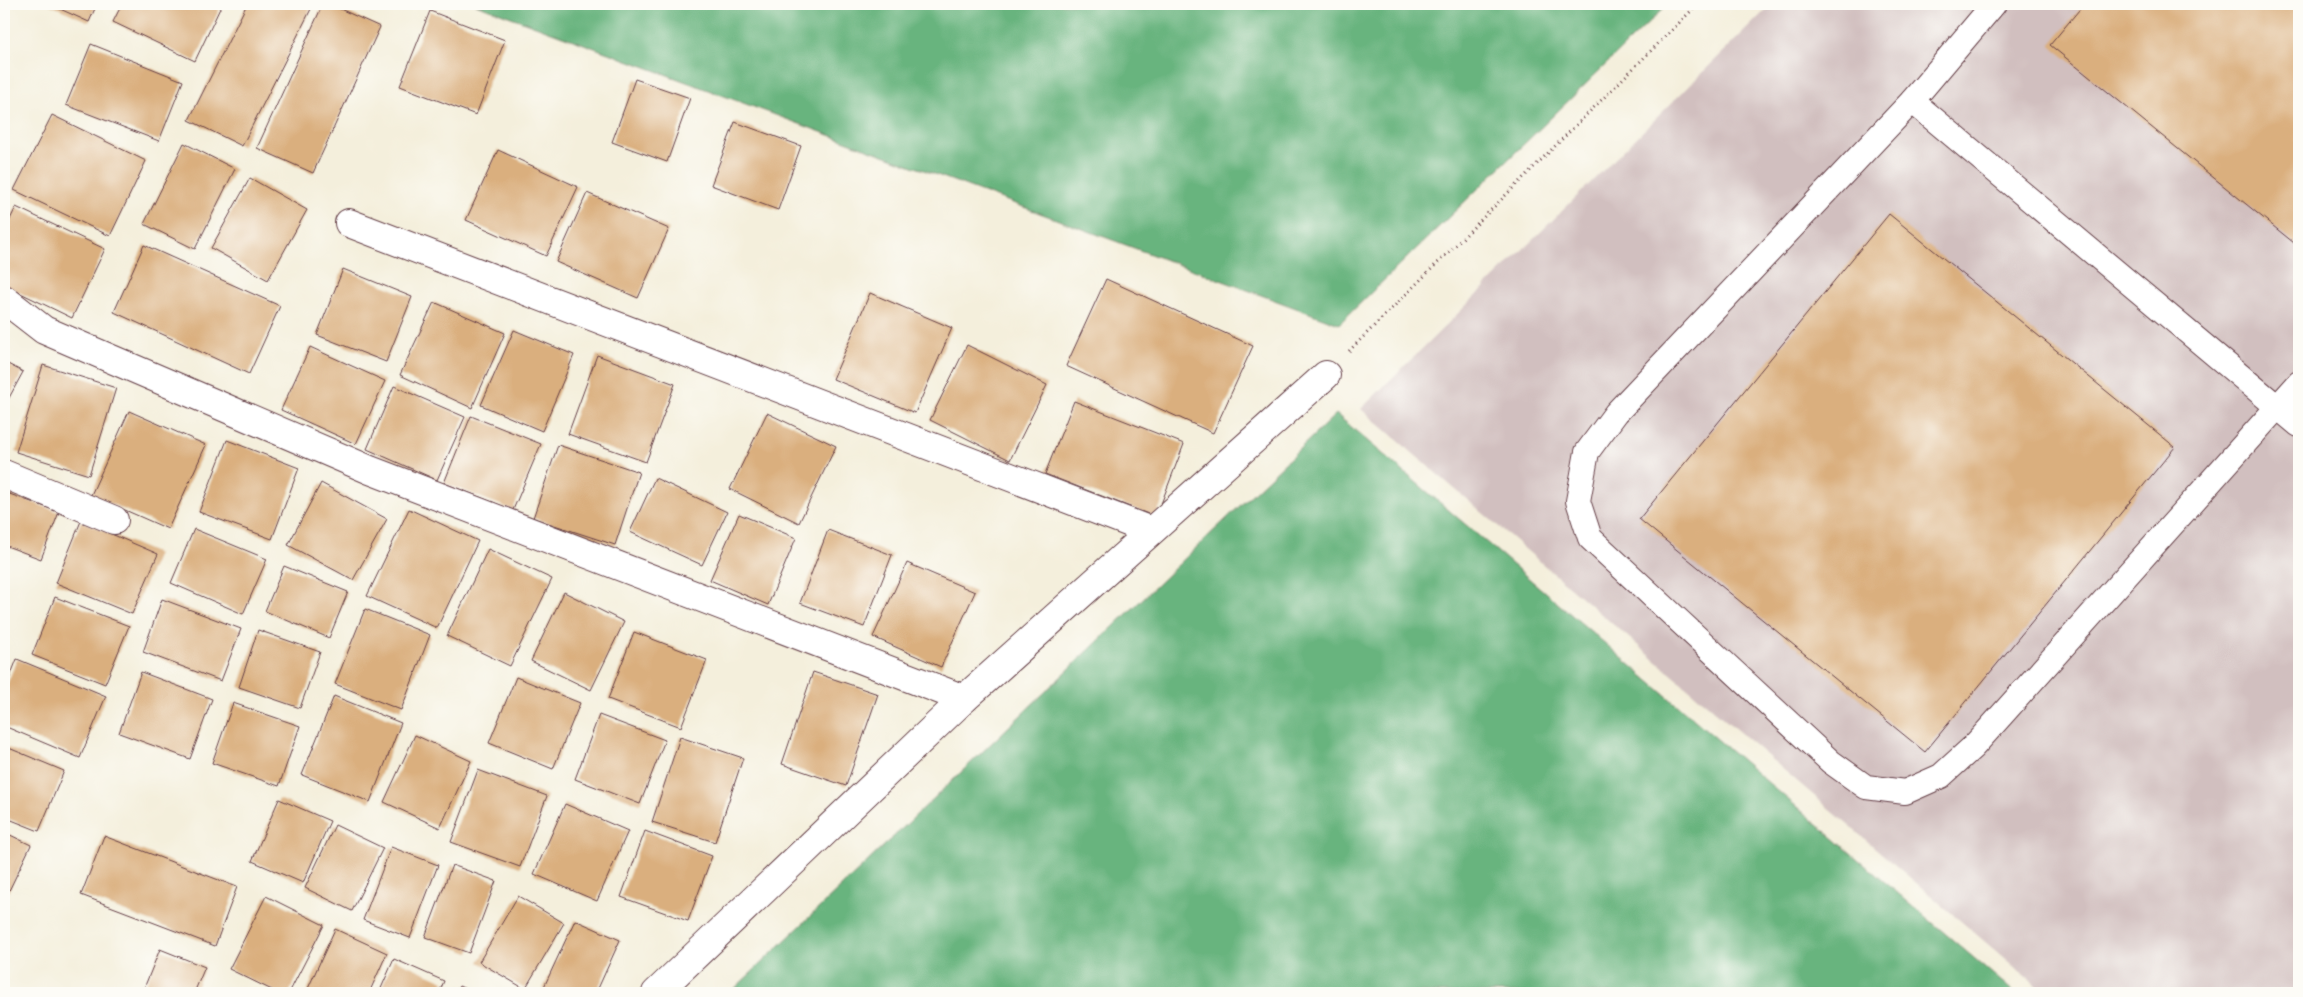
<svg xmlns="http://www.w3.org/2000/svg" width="2303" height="997" font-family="'Patrick Hand',sans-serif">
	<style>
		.industrial { fill: #d1bfbf }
		.forest { fill: #68b47e; stroke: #596a54 }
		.building { fill: #daaf7e }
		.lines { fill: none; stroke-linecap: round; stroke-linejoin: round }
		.service-casing { stroke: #643e46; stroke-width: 26 }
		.minor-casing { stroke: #643e46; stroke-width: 30 }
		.path { stroke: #643e46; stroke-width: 3; stroke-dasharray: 1 4; stroke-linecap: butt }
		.service { stroke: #fff; stroke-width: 24 }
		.minor { stroke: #fff; stroke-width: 28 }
	</style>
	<rect width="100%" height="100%" fill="#fdfcf7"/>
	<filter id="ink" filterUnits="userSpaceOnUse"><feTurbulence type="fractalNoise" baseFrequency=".02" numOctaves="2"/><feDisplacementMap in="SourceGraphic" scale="10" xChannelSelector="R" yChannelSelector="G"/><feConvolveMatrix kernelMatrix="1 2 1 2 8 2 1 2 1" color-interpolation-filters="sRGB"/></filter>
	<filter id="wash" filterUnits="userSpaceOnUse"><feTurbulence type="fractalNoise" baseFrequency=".0096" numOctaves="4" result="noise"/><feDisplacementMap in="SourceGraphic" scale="20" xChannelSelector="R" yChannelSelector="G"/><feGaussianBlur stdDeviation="1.12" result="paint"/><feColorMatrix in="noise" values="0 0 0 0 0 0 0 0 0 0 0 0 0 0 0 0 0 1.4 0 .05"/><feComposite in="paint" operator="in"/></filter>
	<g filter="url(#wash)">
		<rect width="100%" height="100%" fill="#f4efdc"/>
		<path class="industrial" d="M1772,4h527v989h-254l-684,-584z"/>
		<g class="forest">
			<path d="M476,4h1192l-329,320z"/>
			<path d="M1336,414l679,579h-1285z"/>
		</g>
		<g id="blocks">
			<g class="building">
				<path d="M49,4h48l-8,18z"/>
				<path d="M122,4h100l-27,57 -82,-39z"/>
				<path d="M247,4l66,1 -71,141 -53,-26z"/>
				<path d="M323,4h6l51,23 -67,146 -56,-25z"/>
				<path d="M2084,4h215v243l-249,-202z"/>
				<path d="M430,11l75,29 -29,75 -76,-29z"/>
				<path d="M91,44l92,37 -24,60 -93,-36z"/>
				<path d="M635,79l55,19 -23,64 -55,-20z"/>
				<path d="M52,115l94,46 -36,75 -96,-46z"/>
				<path d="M735,122l66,24 -23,64 -67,-25z"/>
				<path d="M184,143l51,26 -40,80 -51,-25z"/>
				<path d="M498,150l80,37 -32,69 -80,-36z"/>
				<path d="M250,178l57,32 -39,70 -57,-32z"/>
				<path d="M587,193l82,36 -31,69 -82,-36z"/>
				<path d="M16,207l89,42 -33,69 -68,-33v-53z"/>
				<path d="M1889,214l286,233 -250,305 -286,-233z"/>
				<path d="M144,245l136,61 -31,68 -135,-62z"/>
				<path d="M343,269l69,28 -26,65 -69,-27z"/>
				<path d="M1106,279l147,67 -40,87 -147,-67z"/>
				<path d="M870,293l82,35 -37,85 -82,-34z"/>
				<path d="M434,302l71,31 -33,75 -72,-33z"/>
				<path d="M514,330l60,25 -32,76 -61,-26z"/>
				<path d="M967,345l80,40 -37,75 -80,-40z"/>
				<path d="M310,347l75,34 -29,63 -75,-34z"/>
				<path d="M597,355l78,29 -29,78 -78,-28z"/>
				<path d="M4,362l19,10 -19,35z"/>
				<path d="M43,365l73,23 -27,87 -73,-23z"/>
				<path d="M394,386l71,31 -28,63 -70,-31z"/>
				<path d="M1074,401l110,43 -28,73 -111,-43z"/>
				<path d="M129,411l77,34 -38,84 -77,-34z"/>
				<path d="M767,413l69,33 -37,77 -69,-34z"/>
				<path d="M471,416l70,28 -28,66 -69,-27z"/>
				<path d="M227,440l72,28 -27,71 -73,-27z"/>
				<path d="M558,445l81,27 -24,73 -82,-27z"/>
				<path d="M655,478l72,34 -25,53 -72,-33z"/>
				<path d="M321,483l66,36 -34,61 -65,-35z"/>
				<path d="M4,492l55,20 -18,47 -37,-14z"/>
				<path d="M409,509l69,32 -41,87 -70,-32z"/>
				<path d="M739,514l57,24 -28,67 -58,-25z"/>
				<path d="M81,521l77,33 -26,60 -76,-31z"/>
				<path d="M194,529l73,30 -24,55 -72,-31z"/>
				<path d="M828,530l64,25 -28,72 -64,-24z"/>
				<path d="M488,549l64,30 -42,87 -63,-30z"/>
				<path d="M907,563l68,29 -34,75 -68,-30z"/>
				<path d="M284,566l64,26 -19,46 -64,-27z"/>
				<path d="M564,592l60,30 -33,68 -60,-29z"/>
				<path d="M55,597l74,29 -24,58 -73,-29z"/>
				<path d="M162,599l79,30 -20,52 -78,-29z"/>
				<path d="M365,609l65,26 -29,75 -66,-26z"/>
				<path d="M258,630l62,22 -20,56 -61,-21z"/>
				<path d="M634,632l73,28 -26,67 -73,-28z"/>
				<path d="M17,659l89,37 -26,62 -76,-32v-34z"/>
				<path d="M141,672l71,27 -22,60 -71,-26z"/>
				<path d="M813,672l65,22 -32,92 -64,-22z"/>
				<path d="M516,677l64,26 -27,66 -64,-26z"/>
				<path d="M334,696l67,27 -31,79 -68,-27z"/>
				<path d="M233,703l67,23 -21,60 -67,-23z"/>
				<path d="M599,715l66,25 -25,64 -65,-25z"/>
				<path d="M415,735l56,26 -31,67 -56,-26z"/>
				<path d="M680,737l63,21 -28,84 -63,-20z"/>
				<path d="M4,746l60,25 -25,60 -35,-14z"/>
				<path d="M478,770l69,26 -27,71 -69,-25z"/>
				<path d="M279,799l51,22 -27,62 -51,-22z"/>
				<path d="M565,804l63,27 -31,70 -63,-27z"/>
				<path d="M335,825l48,23 -31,63 -47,-23z"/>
				<path d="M645,831l67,25 -24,65 -67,-24z"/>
				<path d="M4,832l27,13 -27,56z"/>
				<path d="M104,836l133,51 -22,59 -134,-51z"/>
				<path d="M391,847l47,18 -28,73 -47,-18z"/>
				<path d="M452,865l44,16 -27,72 -44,-16z"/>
				<path d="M266,896l58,29 -35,68h-11l-49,-24z"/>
				<path d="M518,896l46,27 -39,66 -46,-27z"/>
				<path d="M575,920l45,20 -24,53h-43l-10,-4z"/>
				<path d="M335,929l52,24 -18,40h-63z"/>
				<path d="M160,949l45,18 -11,26h-52z"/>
				<path d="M394,959l50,22 -5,12h-60z"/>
				<path d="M459,986l16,7h-19z"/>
			</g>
		</g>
	</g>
	<g filter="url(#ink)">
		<use href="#blocks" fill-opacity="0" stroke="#643e46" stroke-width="1"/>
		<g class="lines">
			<defs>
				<g id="service">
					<path d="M1994,4l-82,97 387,324"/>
					<path d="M1912,101l-296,312 -29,39 -9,49 12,37 241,224 35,25 39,5 36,-16 32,-29 326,-364"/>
				</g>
				<g id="minor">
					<path d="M349,223l802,308"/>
					<path d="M4,299l40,31 326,140 594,229"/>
					<path d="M4,474l110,46"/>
					<path d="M656,993l308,-294 362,-324"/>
				</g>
			</defs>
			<use href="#service" class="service-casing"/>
			<use href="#minor" class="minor-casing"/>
			<path class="path" d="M1349,351l349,-347"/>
			<use href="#service" class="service"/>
			<use href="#minor" class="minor"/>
		</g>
	</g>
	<rect width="2303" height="997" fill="none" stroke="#fdfcf7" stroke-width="20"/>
</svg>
